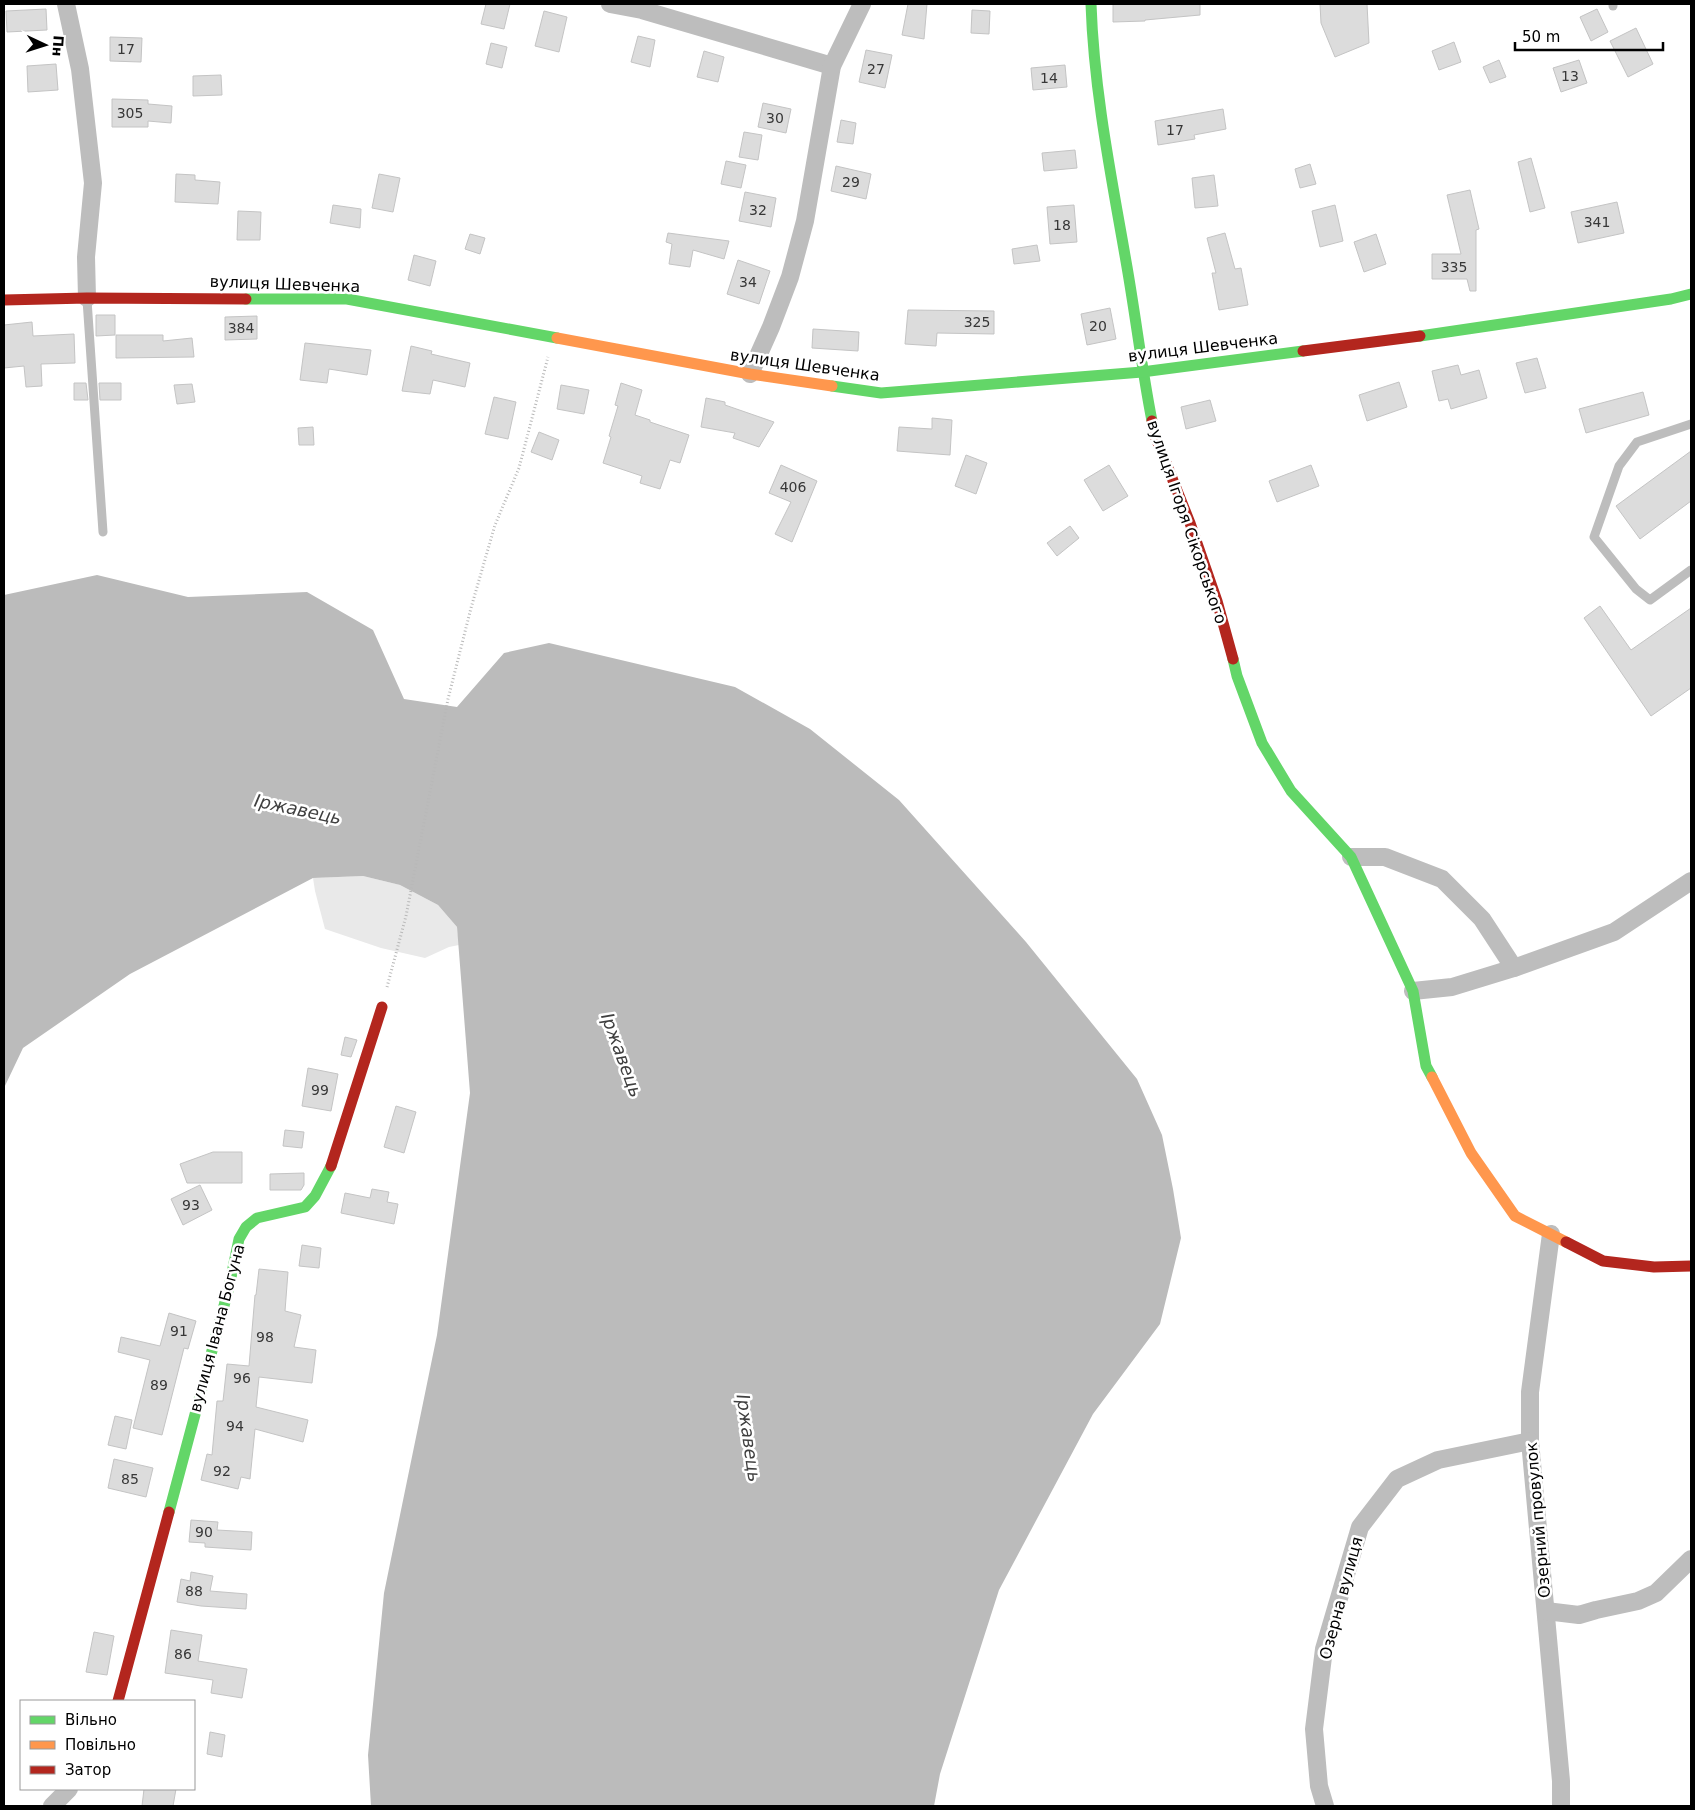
<svg xmlns="http://www.w3.org/2000/svg" width="1695" height="1810" font-family="'DejaVu Sans',sans-serif">
	<style>
		.green { fill: #e9e9e9 }
		.water { fill: #bbb }
		.building { fill: #dcdcdc; stroke: #c4c4c4 }
		.lines { fill: none; stroke-linecap: round; stroke-linejoin: round }
		.path { stroke: #b8b8b8; stroke-width: 3; stroke-dasharray: 1 2.5; stroke-linecap: butt }
		.lane { stroke: #bdbdbd; stroke-width: 9 }
		.street { stroke: #bdbdbd; stroke-width: 18 }
		.fast { stroke: #63d668; stroke-width: 11 }
		.slow { stroke: #ff974d; stroke-width: 11 }
		.jam { stroke: #b3261e; stroke-width: 11 }
		.labels { text-anchor: middle; dominant-baseline: central; stroke-width: 5; stroke-linejoin: round; paint-order: stroke }
		.number-label { font-size: 14px; fill: #373737 }
		.street-label { font-size: 16px; fill: #000; stroke: #fff }
		.water-label { font-size: 18px; font-style: italic; fill: #3f3f3f; stroke: #fff }
	</style>
	<rect width="100%" height="100%" fill="#fff"/>
	<path class="green" d="M363,876l37,9 38,20 19,22 2,18 -10,2 -24,11 -44,-10 -56,-19 -10,-38 -2,-13z"/>
	<path class="water" d="M97,575l91,22 119,-5 66,38 31,69 53,8 47,-54 45,-10 186,44 75,42 89,71 127,142 111,137 25,56 11,54 8,49 -21,86 -67,90 -94,176 -59,184 -6,32h-563l-3,-51 16,-162 53,-258 33,-242 -13,-166 -19,-22 -38,-20 -37,-9 -50,2 -183,96 -107,74 -19,40v-493z"/>
	<g class="building">
		<path d="M486,4h24l-6,25 -23,-5z"/>
		<path d="M908,4h19l-3,35 -22,-4z"/>
		<path d="M1113,4h87v11l-55,5v1l-32,1z"/>
		<path d="M1320,4h47l2,39 -34,14 -14,-34z"/>
		<path d="M46,9l1,21 -40,2 -1,-21z"/>
		<path d="M1597,9l11,23 -17,9 -11,-24z"/>
		<path d="M972,10l18,1 -1,23 -18,-1z"/>
		<path d="M544,11l23,6 -8,35 -24,-6z"/>
		<path d="M1636,28l17,36 -25,13 -18,-36z"/>
		<path d="M638,36l17,4 -5,27 -19,-5z"/>
		<path d="M110,37l32,1 -1,24 -31,-1z"/>
		<path d="M1454,42l7,20 -22,8 -7,-19z"/>
		<path d="M491,43l16,4 -5,21 -16,-4z"/>
		<path d="M866,50l26,5 -7,33 -26,-6z"/>
		<path d="M704,51l20,6 -6,25 -21,-5z"/>
		<path d="M1499,60l7,17 -16,6 -7,-16z"/>
		<path d="M1579,60l8,23 -26,9 -8,-24z"/>
		<path d="M56,64l2,26 -30,2 -1,-26z"/>
		<path d="M1065,65l2,22 -34,3 -2,-22z"/>
		<path d="M221,75l1,20 -29,1v-20z"/>
		<path d="M112,99l36,1v4l24,2 -1,17 -23,-2v6h-36z"/>
		<path d="M763,103l28,6 -5,24 -28,-6z"/>
		<path d="M1223,109l3,20 -32,6 1,4 -37,6 -3,-24z"/>
		<path d="M841,120l15,3 -3,21 -16,-2z"/>
		<path d="M744,132l18,3 -4,25 -19,-3z"/>
		<path d="M1075,150l2,18 -33,3 -2,-18z"/>
		<path d="M1531,158l14,50 -15,4 -12,-50z"/>
		<path d="M726,161l20,4 -5,23 -20,-4z"/>
		<path d="M1310,164l6,20 -16,4 -5,-19z"/>
		<path d="M836,166l35,8 -5,25 -35,-8z"/>
		<path d="M176,174l19,1v5l25,2 -2,22 -43,-2z"/>
		<path d="M379,174l21,4 -7,34 -21,-4z"/>
		<path d="M1214,175l4,31 -23,2 -3,-30z"/>
		<path d="M1470,190l9,39 -3,1v61h-6l-3,-12h-35v-25h29l-14,-59z"/>
		<path d="M745,192l31,6 -5,29 -32,-6z"/>
		<path d="M1617,202l7,31 -46,10 -7,-31z"/>
		<path d="M333,205l28,4 -1,19 -30,-5z"/>
		<path d="M1074,205l3,37 -27,2 -3,-37z"/>
		<path d="M1335,205l8,36 -23,6 -8,-36z"/>
		<path d="M238,211l23,1 -1,28h-23z"/>
		<path d="M668,233l61,8 -5,18 -31,-9 -3,17 -21,-3 3,-20 -6,-2z"/>
		<path d="M1225,233l10,36 6,-1 7,37 -29,5 -7,-37h4l-9,-35z"/>
		<path d="M470,234l15,4 -5,16 -15,-5z"/>
		<path d="M1376,234l10,30 -22,8 -10,-30z"/>
		<path d="M1037,245l3,16 -26,3 -2,-15z"/>
		<path d="M414,255l22,6 -6,25 -22,-6z"/>
		<path d="M738,260l32,11 -11,33 -32,-10z"/>
		<path d="M1110,308l6,31 -29,6 -6,-31z"/>
		<path d="M908,310l86,1v23l-57,-1 -1,13 -31,-2z"/>
		<path d="M96,315h19v20l-19,1z"/>
		<path d="M257,316v23l-32,1v-23z"/>
		<path d="M32,322l1,14 41,-2 1,29 -34,1 1,22 -16,1 -2,-21 -20,2v-43z"/>
		<path d="M813,329l46,3 -1,19 -46,-3z"/>
		<path d="M116,335h47v6l29,-3 2,19 -78,1z"/>
		<path d="M305,343l66,7 -4,25 -38,-6 -2,14 -27,-3z"/>
		<path d="M411,346l21,5 -1,3 39,9 -5,24 -32,-7 -3,14 -28,-3z"/>
		<path d="M1537,358l9,30 -21,5 -9,-30z"/>
		<path d="M1458,365l3,10 18,-5 8,28 -36,11 -3,-10 -9,2 -7,-30z"/>
		<path d="M1399,382l8,25 -40,14 -8,-26z"/>
		<path d="M74,383h12l2,17h-14z"/>
		<path d="M99,383h22v17h-21z"/>
		<path d="M621,383l21,7 -7,25 15,5v2l39,13 -9,28 -10,-3 -10,29 -20,-6 2,-7 -39,-13 8,-26 -2,-1 9,-30 -3,-1z"/>
		<path d="M192,384l3,18 -18,2 -3,-19z"/>
		<path d="M561,385l28,5 -5,24 -27,-5z"/>
		<path d="M1643,392l6,23 -63,18 -7,-24z"/>
		<path d="M494,397l22,5 -8,37 -23,-5z"/>
		<path d="M706,398l19,4v3l49,17 -15,25 -26,-9 2,-5 -34,-6z"/>
		<path d="M1210,400l6,21 -30,8 -5,-22z"/>
		<path d="M932,418l20,2 -2,35 -53,-4 2,-24 33,2z"/>
		<path d="M313,427l1,18h-15l-1,-17z"/>
		<path d="M539,432l20,8 -7,20 -21,-8z"/>
		<path d="M1691,451v50l-51,38 -24,-33z"/>
		<path d="M966,455l21,8 -11,31 -21,-8z"/>
		<path d="M781,465l36,16 -25,61 -17,-8 16,-32 -22,-9z"/>
		<path d="M1109,465l19,31 -25,15 -19,-31z"/>
		<path d="M1311,465l8,21 -42,16 -8,-21z"/>
		<path d="M1070,526l9,12 -22,18 -10,-13z"/>
		<path d="M1600,606l31,44 60,-42v80l-40,28 -67,-98z"/>
		<path d="M345,1037l12,3 -6,17 -10,-2z"/>
		<path d="M308,1068l30,6 -7,37 -29,-5z"/>
		<path d="M396,1106l20,6 -12,41 -20,-6z"/>
		<path d="M285,1130l19,2 -2,16 -19,-2z"/>
		<path d="M213,1152h29v31h-55l-7,-19z"/>
		<path d="M304,1173v12l-3,5h-31v-16z"/>
		<path d="M200,1185l12,25 -29,15 -12,-26z"/>
		<path d="M372,1189l17,3 -2,10 11,2 -4,20 -53,-11 4,-20 25,5z"/>
		<path d="M302,1245l19,3 -2,20 -20,-2z"/>
		<path d="M259,1269l29,3 -3,39 16,4 -7,32 22,3 -4,33 -53,-6 -3,30 52,13 -5,22 -48,-13 -5,50 -9,-2 -3,12 -37,-9 6,-26 5,1 5,-54h6l4,-37 22,2 6,-71h1z"/>
		<path d="M169,1313l27,8 -8,28 -4,-1 -22,87 -29,-7 17,-68 -32,-8 3,-15 39,9z"/>
		<path d="M115,1416l17,4 -6,29 -18,-4z"/>
		<path d="M114,1459l39,9 -7,29 -38,-9z"/>
		<path d="M191,1520l27,2 -1,8 35,2 -1,18 -46,-3v-4l-16,-1z"/>
		<path d="M191,1572l22,4 -3,15 37,3 -1,15 -45,-3 -24,-4 4,-23 9,2z"/>
		<path d="M171,1630l31,5 -4,26 49,8 -5,29 -31,-5 2,-13 -48,-7z"/>
		<path d="M94,1632l20,4 -7,39 -21,-3z"/>
		<path d="M210,1732l15,3 -3,22 -15,-3z"/>
		<path d="M144,1789h32l-3,17h-31z"/>
	</g>
	<g class="lines">
		<path class="path" d="M387,987l19,-71 42,-217 23,-91 24,-83 24,-57 29,-111"/>
		<g class="lane">
			<path d="M1613,4v2"/>
			<path d="M87,300l16,232"/>
			<path d="M1691,424l-54,18 -18,24 -25,71 42,52 14,11 41,-30"/>
		</g>
		<g class="street">
			<path d="M66,4l14,65 13,114 -7,74 1,41"/>
			<path d="M610,4l32,6 190,56"/>
			<path d="M750,374l21,-47 19,-50 15,-56 27,-155 30,-62"/>
			<path d="M1351,857h34l57,22 40,40 32,49"/>
			<path d="M1413,991l39,-4 62,-19 100,-36 77,-51"/>
			<path d="M1551,1234l-21,158v49l31,340v25"/>
			<path d="M1546,1611l33,4 17,-5 42,-9 18,-8 35,-34"/>
			<path d="M52,1806l17,-17"/>
			<path d="M1325,1806l-6,-20 -5,-57 10,-80 36,-122 37,-48 41,-19 92,-19"/>
		</g>
		<g class="fast">
			<path d="M1091,4c3,89 21,176 36,263 9,52 15,103 25,154"/>
			<path d="M246,299h101l210,39"/>
			<path d="M1420,336l251,-37 20,-5"/>
			<path d="M832,386l49,7 261,-21 161,-21"/>
			<path d="M1233,659l4,17 25,67 29,48 60,66 62,134 13,75 6,11"/>
			<path d="M169,1512l60,-225 10,-48 7,-12 11,-9 48,-11 10,-11 16,-30"/>
		</g>
		<g class="slow">
			<path d="M557,338l193,36 82,12"/>
			<path d="M1432,1077l39,76 44,63 51,26"/>
		</g>
		<g class="jam">
			<path d="M4,300l83,-2 159,1"/>
			<path d="M1303,351l117,-15"/>
			<path d="M1152,421l2,12 36,90 27,78 16,58"/>
			<path d="M331,1166l51,-159"/>
			<path d="M1566,1242l37,19 51,6 37,-1"/>
			<path d="M118,1701l51,-189"/>
		</g>
	</g>
	<g class="labels">
		<g class="number-label">
			<text x="126" y="49">17</text>
			<text x="876" y="69">27</text>
			<text x="1570" y="76">13</text>
			<text x="1049" y="78">14</text>
			<text x="130" y="113">305</text>
			<text x="775" y="118">30</text>
			<text x="1175" y="130">17</text>
			<text x="851" y="182">29</text>
			<text x="758" y="210">32</text>
			<text x="1597" y="222">341</text>
			<text x="1062" y="225">18</text>
			<text x="1454" y="267">335</text>
			<text x="748" y="282">34</text>
			<text x="977" y="322">325</text>
			<text x="1098" y="326">20</text>
			<text x="241" y="328">384</text>
			<text x="793" y="487">406</text>
			<text x="320" y="1090">99</text>
			<text x="191" y="1205">93</text>
			<text x="179" y="1331">91</text>
			<text x="265" y="1337">98</text>
			<text x="242" y="1378">96</text>
			<text x="159" y="1385">89</text>
			<text x="235" y="1426">94</text>
			<text x="222" y="1471">92</text>
			<text x="130" y="1479">85</text>
			<text x="204" y="1532">90</text>
			<text x="194" y="1591">88</text>
			<text x="183" y="1654">86</text>
		</g>
		<g class="street-label">
			<text transform="translate(285 284) rotate(2)">вулиця Шевченка</text>
			<text transform="translate(1203 347) rotate(-7)">вулиця Шевченка</text>
			<text transform="translate(805 365) rotate(8)">вулиця Шевченка</text>
			<text transform="translate(1187 522) rotate(71)">вулиця Ігоря Сікорського</text>
			<text transform="translate(217 1328) rotate(-75)">вулиця Івана Богуна</text>
			<text transform="translate(1538 1520) rotate(-95)">Озерний провулок</text>
			<text transform="translate(1341 1598) rotate(-75)">Озерна вулиця</text>
		</g>
		<g class="water-label">
			<text transform="translate(298 809) rotate(12)">Іржавець</text>
			<text transform="translate(622 1055) rotate(70)">Іржавець</text>
			<text transform="translate(749 1438) rotate(82)">Іржавець</text>
		</g>
	</g>
	<rect width="1695" height="1810" fill="none" stroke="#000000" stroke-width="10"/>
	<rect x="20" y="1700" width="175" height="90" fill="#ffffff" stroke="#999999"/>
	<rect x="30" y="1716" width="25" height="8" fill="#63d668" stroke="#999999"/>
	<text x="65" y="1725" font-size="15" fill="#000000">Вільно</text>
	<rect x="30" y="1741" width="25" height="8" fill="#ff974d" stroke="#999999"/>
	<text x="65" y="1750" font-size="15" fill="#000000">Повільно</text>
	<rect x="30" y="1766" width="25" height="8" fill="#b3261e" stroke="#999999"/>
	<text x="65" y="1775" font-size="15" fill="#000000">Затор</text>
	<g transform="translate(45 45) rotate(94)" stroke="#ffffff" stroke-width="4" paint-order="stroke">
	<path d="M0-4L9 19L0 12L-9 19Z" fill="#000000"/>
	<text y="-8" font-size="14" font-weight="bold" text-anchor="middle" fill="#000000">Пн</text>
	</g>
	<path d="M1515 42v8h148v-8" fill="none" stroke="#000000" stroke-width="2.5"/>
	<text x="1522" y="42" font-size="15" fill="#000000" stroke="#ffffff" stroke-width="4" paint-order="stroke">50 m</text>
</svg>
